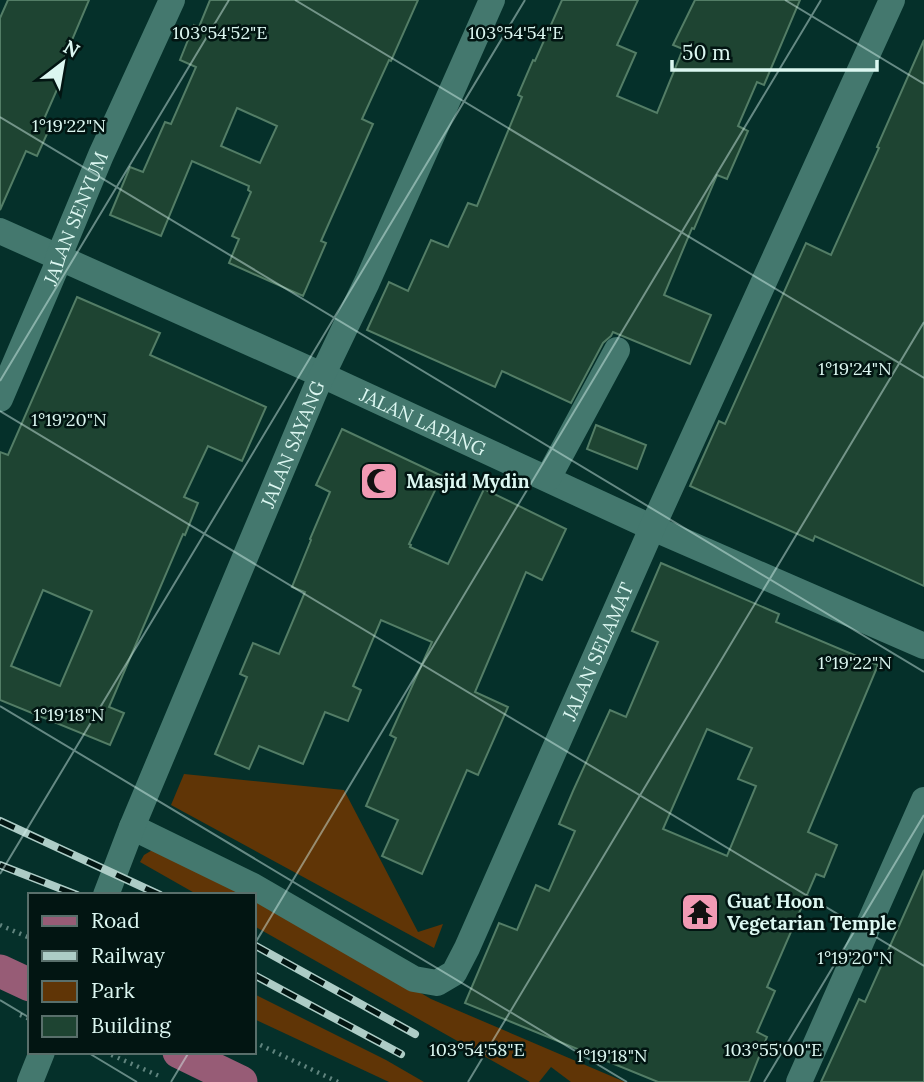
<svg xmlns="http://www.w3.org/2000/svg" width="924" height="1082" font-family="Lora,serif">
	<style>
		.green { fill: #603506 }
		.building { fill: #1e4432; stroke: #537d66; stroke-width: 2; fill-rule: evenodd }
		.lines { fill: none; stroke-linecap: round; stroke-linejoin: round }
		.path { stroke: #60847e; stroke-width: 4.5; stroke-dasharray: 2 5; stroke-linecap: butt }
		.minor { stroke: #44786e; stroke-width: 26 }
		.major { stroke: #975c76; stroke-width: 33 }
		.rail-casing { stroke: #adccc6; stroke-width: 8 }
		.rail { stroke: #021512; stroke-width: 5; stroke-dasharray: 16; stroke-linecap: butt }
		.ticks { fill: none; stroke: #dcf7f1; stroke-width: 2; stroke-opacity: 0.45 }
		.labels { text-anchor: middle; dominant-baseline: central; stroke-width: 5; stroke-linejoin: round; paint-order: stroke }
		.street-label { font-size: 19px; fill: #dcf7f1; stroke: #021512 }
		.poi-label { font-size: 19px; font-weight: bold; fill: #dcf7f1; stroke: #021512; text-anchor: start }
		.ticks-label { font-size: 18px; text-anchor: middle; fill: #dcf7f1; stroke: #021512; stroke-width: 5; stroke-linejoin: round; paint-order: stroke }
	</style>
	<rect width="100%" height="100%" fill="#05302a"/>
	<g class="green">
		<path d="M184,774l160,16 74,142 25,-8 -9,24 -263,-143z"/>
		<path d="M154,849l101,46 176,104 194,83h-54l-20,-15 -12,15h-9l-276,-156v-31h-56l-58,-33 4,-7z"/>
		<path d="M254,994l132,66 38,22h-35l-135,-63z"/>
	</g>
	<g class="building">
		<path d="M8,0h81l-31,73 5,3 -19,43 8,4 -15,33 -11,-5 -26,59v-192z"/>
		<path d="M210,0h208l-27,61 -2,-1 -27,59 11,5 -52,117 5,2 -23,53 -74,-33 10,-24 -7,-3 19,-44 -3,-2 1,-4 -57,-25 -31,75 -51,-21 20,-48 13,5 22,-50 6,2 25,-57 -16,-7 14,-35 5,2zM237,108l40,18 -17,37 -39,-17z"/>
		<path d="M562,0h76l-21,45 19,8 -19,43 40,17 26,-64 -10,-4 22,-45h105l-36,85 -7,-3 -19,44 10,5 -21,48 -10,-4 -23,54 -2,-1 -28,67 47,20 -21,49 -77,-32 -2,4 -8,7 -32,60 -69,-32 -7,16 -128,-57 22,-48 19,9 23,-51 17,7 20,-44 9,3 45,-109 -4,-2 15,-35 2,1z"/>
		<path d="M924,40v546l-109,-50 -2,5 -123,-55 29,-65 6,3 81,-181 25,12 48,-107 -2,-1z"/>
		<path d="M77,297l83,36 -10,22 116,52 -24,54 -34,-15 -24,51 14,6 -13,32 -2,-1 -74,173 15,6 -14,32 -110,-45v-248l8,3zM43,590l49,21 -32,75 -49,-20z"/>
		<path d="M596,425l50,20 -9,24 -50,-20z"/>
		<path d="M342,429l100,47 -33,68 2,1 -1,2 38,17 36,-75 82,40 -24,51 -16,-8 -51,120 33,15 -30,68 -11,-5 -45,104 -40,-18 16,-36 -32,-14 30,-68 -6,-3 42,-93 -51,-22 -28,66 8,4 -13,31 -23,-9 -22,52 -44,-18 -10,23 -34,-15 32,-77 -7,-3 13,-31 26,11 26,-62 -13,-5 19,-47 -1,-1 20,-47 -14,-7z"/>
		<path d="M661,563l118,51 -3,8 102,43 -70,167 29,13 -13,32 -8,-3 -49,113 8,4 -18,41 10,5 -18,45h-91l-193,-79 34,-80 18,7 19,-45 13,6 26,-60 -16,-7 14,-33 37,-81 16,7 32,-75 -26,-11zM707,729l45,19 -14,31 18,7 -29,70 -64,-27z"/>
		<path d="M924,870v212h-103l38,-83 6,3z"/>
	</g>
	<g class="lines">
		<g class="path">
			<path d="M0,925l30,13"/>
			<path d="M20,1015l10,4"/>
			<path d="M254,1042l84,40"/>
			<path d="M105,1052l54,24"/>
		</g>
		<g class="minor">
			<path id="s1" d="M0,231l322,144 331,153 271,118"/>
			<path id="s2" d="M0,399l55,-129 4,-14 42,-101 71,-155"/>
			<path d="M548,478l69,-128"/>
			<path id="s3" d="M132,827l121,59 161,93 23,4 17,-10 13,-25 190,-431 235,-517"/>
			<path id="s4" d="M106,895l26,-68 184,-439 51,-106 125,-282"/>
			<path d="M30,1082l12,-30"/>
			<path d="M799,1082l125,-282"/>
		</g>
		<g class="major">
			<path d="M0,971l30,14"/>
			<path d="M179,1052l62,30"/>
		</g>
		<defs>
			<g id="rail">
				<path d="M0,821l160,74"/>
				<path d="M0,865l77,30"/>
				<path d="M254,945l161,89"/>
				<path d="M254,975l147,79"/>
			</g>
		</defs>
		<use href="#rail" class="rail-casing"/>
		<use href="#rail" class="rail"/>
	</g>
	<path class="ticks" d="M295,0l629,378M785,0l139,84M0,117l924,555M0,381l229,-381M0,411l924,555M0,706l627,376M0,874l525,-874M254,945l567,-945M0,1000l30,18M87,1052l50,30M171,1082l18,-30M468,1082l456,-760M764,1082l160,-267"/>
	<defs>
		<symbol id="mosque-square" viewBox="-11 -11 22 22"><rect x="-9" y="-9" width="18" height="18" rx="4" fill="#f19ab4" stroke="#021512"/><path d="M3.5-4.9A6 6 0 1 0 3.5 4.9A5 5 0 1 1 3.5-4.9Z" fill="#111"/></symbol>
		<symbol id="temple-square" viewBox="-11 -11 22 22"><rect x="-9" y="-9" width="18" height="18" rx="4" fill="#f19ab4" stroke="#021512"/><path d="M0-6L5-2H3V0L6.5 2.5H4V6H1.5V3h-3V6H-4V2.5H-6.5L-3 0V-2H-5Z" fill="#111"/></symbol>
	</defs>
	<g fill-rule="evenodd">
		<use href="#mosque-square" x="357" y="459" width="44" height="44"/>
		<use href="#temple-square" x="678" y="890" width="44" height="44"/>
	</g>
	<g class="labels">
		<g class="street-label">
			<text stroke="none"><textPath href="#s2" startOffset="196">JALAN SENYUM</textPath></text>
			<text stroke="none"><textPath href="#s1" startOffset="464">JALAN LAPANG</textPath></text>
			<text stroke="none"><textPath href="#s4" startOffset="488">JALAN SAYANG</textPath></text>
			<text stroke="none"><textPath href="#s3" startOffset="716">JALAN SELAMAT</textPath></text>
		</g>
		<g class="poi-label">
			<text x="406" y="481">Masjid Mydin</text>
			<text x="727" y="901">Guat Hoon<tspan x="727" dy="22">Vegetarian Temple</tspan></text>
		</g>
	</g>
	<g class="ticks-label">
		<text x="220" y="39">103°54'52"E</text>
		<text x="516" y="39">103°54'54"E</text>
		<text x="69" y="132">1°19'22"N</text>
		<text x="855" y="375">1°19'24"N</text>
		<text x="69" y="426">1°19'20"N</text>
		<text x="855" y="669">1°19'22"N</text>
		<text x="69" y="721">1°19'18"N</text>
		<text x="855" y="964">1°19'20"N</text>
		<text x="477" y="1056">103°54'58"E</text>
		<text x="773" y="1056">103°55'00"E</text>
		<text x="612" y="1062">1°19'18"N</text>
	</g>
	<rect x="28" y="893" width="228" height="161" fill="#021512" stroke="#596f6b" stroke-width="2"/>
	<rect x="42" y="916" width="35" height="10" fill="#975c76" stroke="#596f6b" stroke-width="2"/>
	<text x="91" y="928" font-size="21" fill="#dcf7f1">Road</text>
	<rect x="42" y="951" width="35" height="10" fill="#adccc6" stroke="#596f6b" stroke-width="2"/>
	<text x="91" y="963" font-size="21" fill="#dcf7f1">Railway</text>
	<rect x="42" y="981" width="35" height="21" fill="#603506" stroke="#596f6b" stroke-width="2"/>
	<text x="91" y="998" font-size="21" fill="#dcf7f1">Park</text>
	<rect x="42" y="1016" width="35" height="21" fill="#1e4432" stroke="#596f6b" stroke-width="2"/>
	<text x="91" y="1033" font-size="21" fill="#dcf7f1">Building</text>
	<g transform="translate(63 63) rotate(31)" stroke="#021512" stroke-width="5" paint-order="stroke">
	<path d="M0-5L12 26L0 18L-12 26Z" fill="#dcf7f1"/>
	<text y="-10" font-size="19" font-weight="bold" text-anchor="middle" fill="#dcf7f1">N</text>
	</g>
	<path d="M672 60v10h205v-10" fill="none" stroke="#dcf7f1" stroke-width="3.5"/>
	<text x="682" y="60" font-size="21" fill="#dcf7f1" stroke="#021512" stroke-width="5" paint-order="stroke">50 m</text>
</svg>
